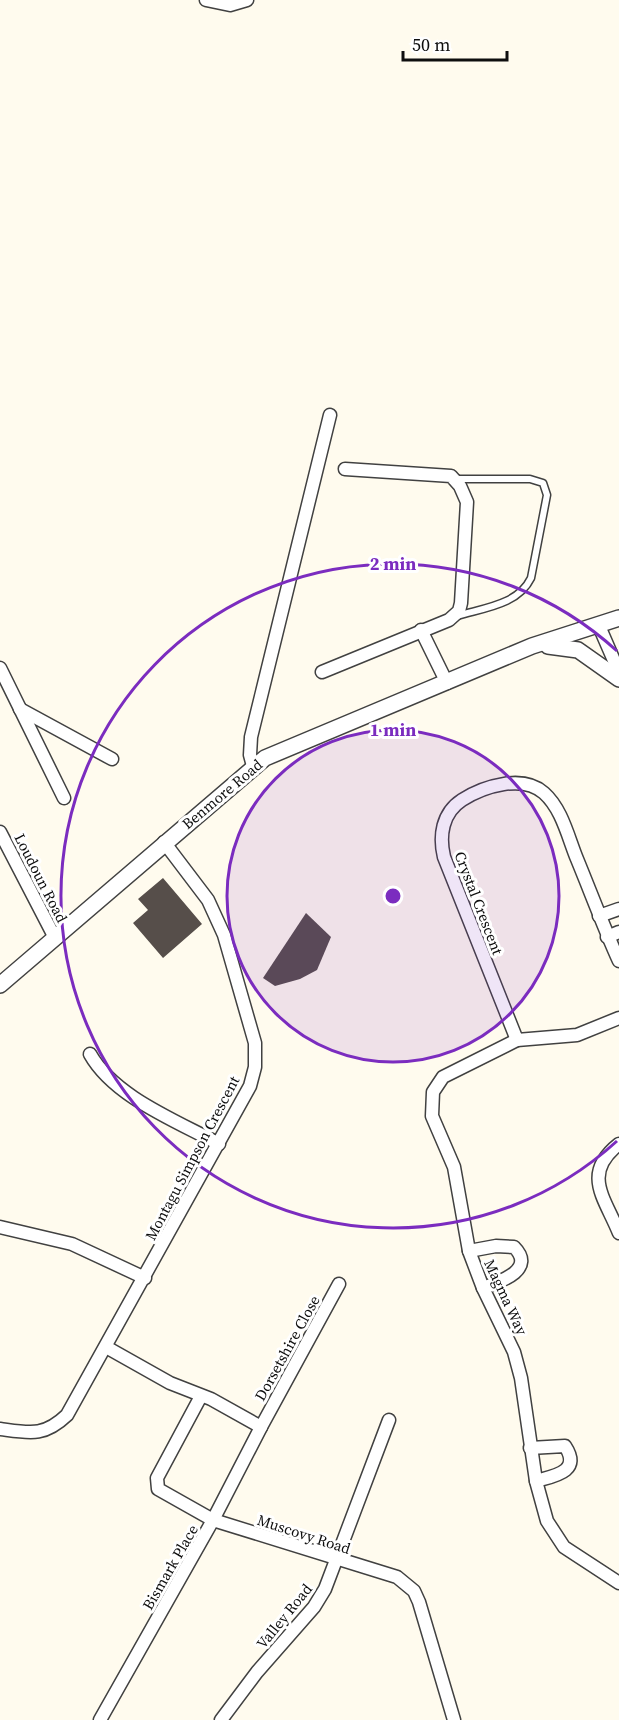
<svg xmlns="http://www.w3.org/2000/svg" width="619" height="1720" font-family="'Source Serif 4',serif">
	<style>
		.building { fill: #564e4a }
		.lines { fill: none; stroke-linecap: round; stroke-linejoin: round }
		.service-casing { stroke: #414141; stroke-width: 9 }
		.minor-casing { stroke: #414141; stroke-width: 15 }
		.tertiary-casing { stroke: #414141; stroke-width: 18 }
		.service { stroke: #fff; stroke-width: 6 }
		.minor { stroke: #fff; stroke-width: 12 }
		.tertiary { stroke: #fff; stroke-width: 15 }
		.ring { fill: none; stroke: #7b2cbf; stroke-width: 3 }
		.labels { text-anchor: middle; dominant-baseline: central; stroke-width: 6; stroke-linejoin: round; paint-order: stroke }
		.street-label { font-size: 15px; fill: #0e0e0e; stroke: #fff }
		.centre { fill: #7b2cbf; stroke: #fff; stroke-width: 3 }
		.ring-label { font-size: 18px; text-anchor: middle; font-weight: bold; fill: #7b2cbf; stroke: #fff; stroke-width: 6; stroke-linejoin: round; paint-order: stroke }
	</style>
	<rect width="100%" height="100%" fill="#fffbee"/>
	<g class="building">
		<path d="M163,878l39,46 -39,34 -30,-35 15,-13 -10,-11z"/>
		<path d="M306,913l25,24 -14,33 -17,9 -25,7 -12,-8z"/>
	</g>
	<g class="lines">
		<defs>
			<path id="service" d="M456,479h74l13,4 4,12 -16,83c-13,27 -48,30 -74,38"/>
			<g id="minor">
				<path d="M206,0l24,5 17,-5"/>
				<path d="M599,626l20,46"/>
				<path d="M421,630l26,53"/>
				<path d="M0,668l64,130"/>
				<path d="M322,672l127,-52 10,-9 2,-8 6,-101 -7,-16 -9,-10 -106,-7"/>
				<path d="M20,709l92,50"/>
				<path d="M253,766l-3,-11 1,-18 79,-322"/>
				<path d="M0,832l55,106"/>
				<path d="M599,916l20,-7"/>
				<path d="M607,937l12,-5"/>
				<path d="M619,961c-15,-33 -28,-68 -42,-102 -9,-22 -15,-50 -33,-66 -21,-19 -60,-7 -82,7 -20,13 -23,36 -18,57l73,183 60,-5 42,-17"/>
				<path d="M517,1040l-74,37 -10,15 -1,24 22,51 15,84 14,37 31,64 7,26 15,103 11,40 17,26 55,36"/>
				<path d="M90,1054c24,43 87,67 129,90"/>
				<path d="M619,1144c-38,30 -14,54 0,89"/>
				<path d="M0,1227l72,17 73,34"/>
				<path d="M469,1251l27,-5 18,1c23,23 -15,35 -31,41"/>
				<path d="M106,1347l64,36 41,16 50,28"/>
				<path d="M201,1396l-44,82 1,11 55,31 184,57 17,14 5,11 35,118"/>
				<path d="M0,1429c30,4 44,8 67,-14l183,-329 5,-19v-24l-31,-108 -16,-35 -44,-58"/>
				<path d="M530,1448l35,-2c17,26 -11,30 -29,35"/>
				<path d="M100,1720l113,-200 48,-93 78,-143"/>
				<path d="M221,1720l36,-48 57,-65 11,-18 64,-169"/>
			</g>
			<g id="tertiary">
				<path d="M548,646l30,4 41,29"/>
				<path d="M0,985l265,-227 267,-112 87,-28"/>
			</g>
		</defs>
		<use href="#service" class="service-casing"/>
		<use href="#minor" class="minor-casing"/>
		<use href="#tertiary" class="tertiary-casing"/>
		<use href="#service" class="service"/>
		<use href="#minor" class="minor"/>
		<use href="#tertiary" class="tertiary"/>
	</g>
	<circle cx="393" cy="896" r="166" fill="#7b2cbf" fill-opacity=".12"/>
	<g class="ring">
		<circle cx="393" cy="896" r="166"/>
		<path d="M617 1141A332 332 0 1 1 617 651"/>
	</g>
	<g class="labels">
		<g class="street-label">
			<text transform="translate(222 794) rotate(-40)">Benmore Road</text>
			<text transform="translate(41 878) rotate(63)">Loudoun Road</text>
			<text transform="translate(479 903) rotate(69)">Crystal Crescent</text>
			<text transform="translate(192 1158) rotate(-62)">Montagu Simpson Crescent</text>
			<text transform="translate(506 1297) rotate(65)">Magma Way</text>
			<text transform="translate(287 1348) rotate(-61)">Dorsetshire Close</text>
			<text transform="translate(304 1534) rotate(18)">Muscovy Road</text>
			<text transform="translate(170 1567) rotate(-60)">Bismark Place</text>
			<text transform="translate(284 1616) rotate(-51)">Valley Road</text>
		</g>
	</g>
	<circle cx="393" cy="896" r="9" class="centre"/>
	<g class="ring-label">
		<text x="393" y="570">2 min</text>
		<text x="393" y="736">1 min</text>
	</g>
	<path d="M403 51v9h104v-9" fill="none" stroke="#0e0e0e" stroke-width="3"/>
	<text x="412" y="51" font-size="18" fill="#0e0e0e" stroke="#ffffff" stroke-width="4.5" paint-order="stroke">50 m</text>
</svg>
